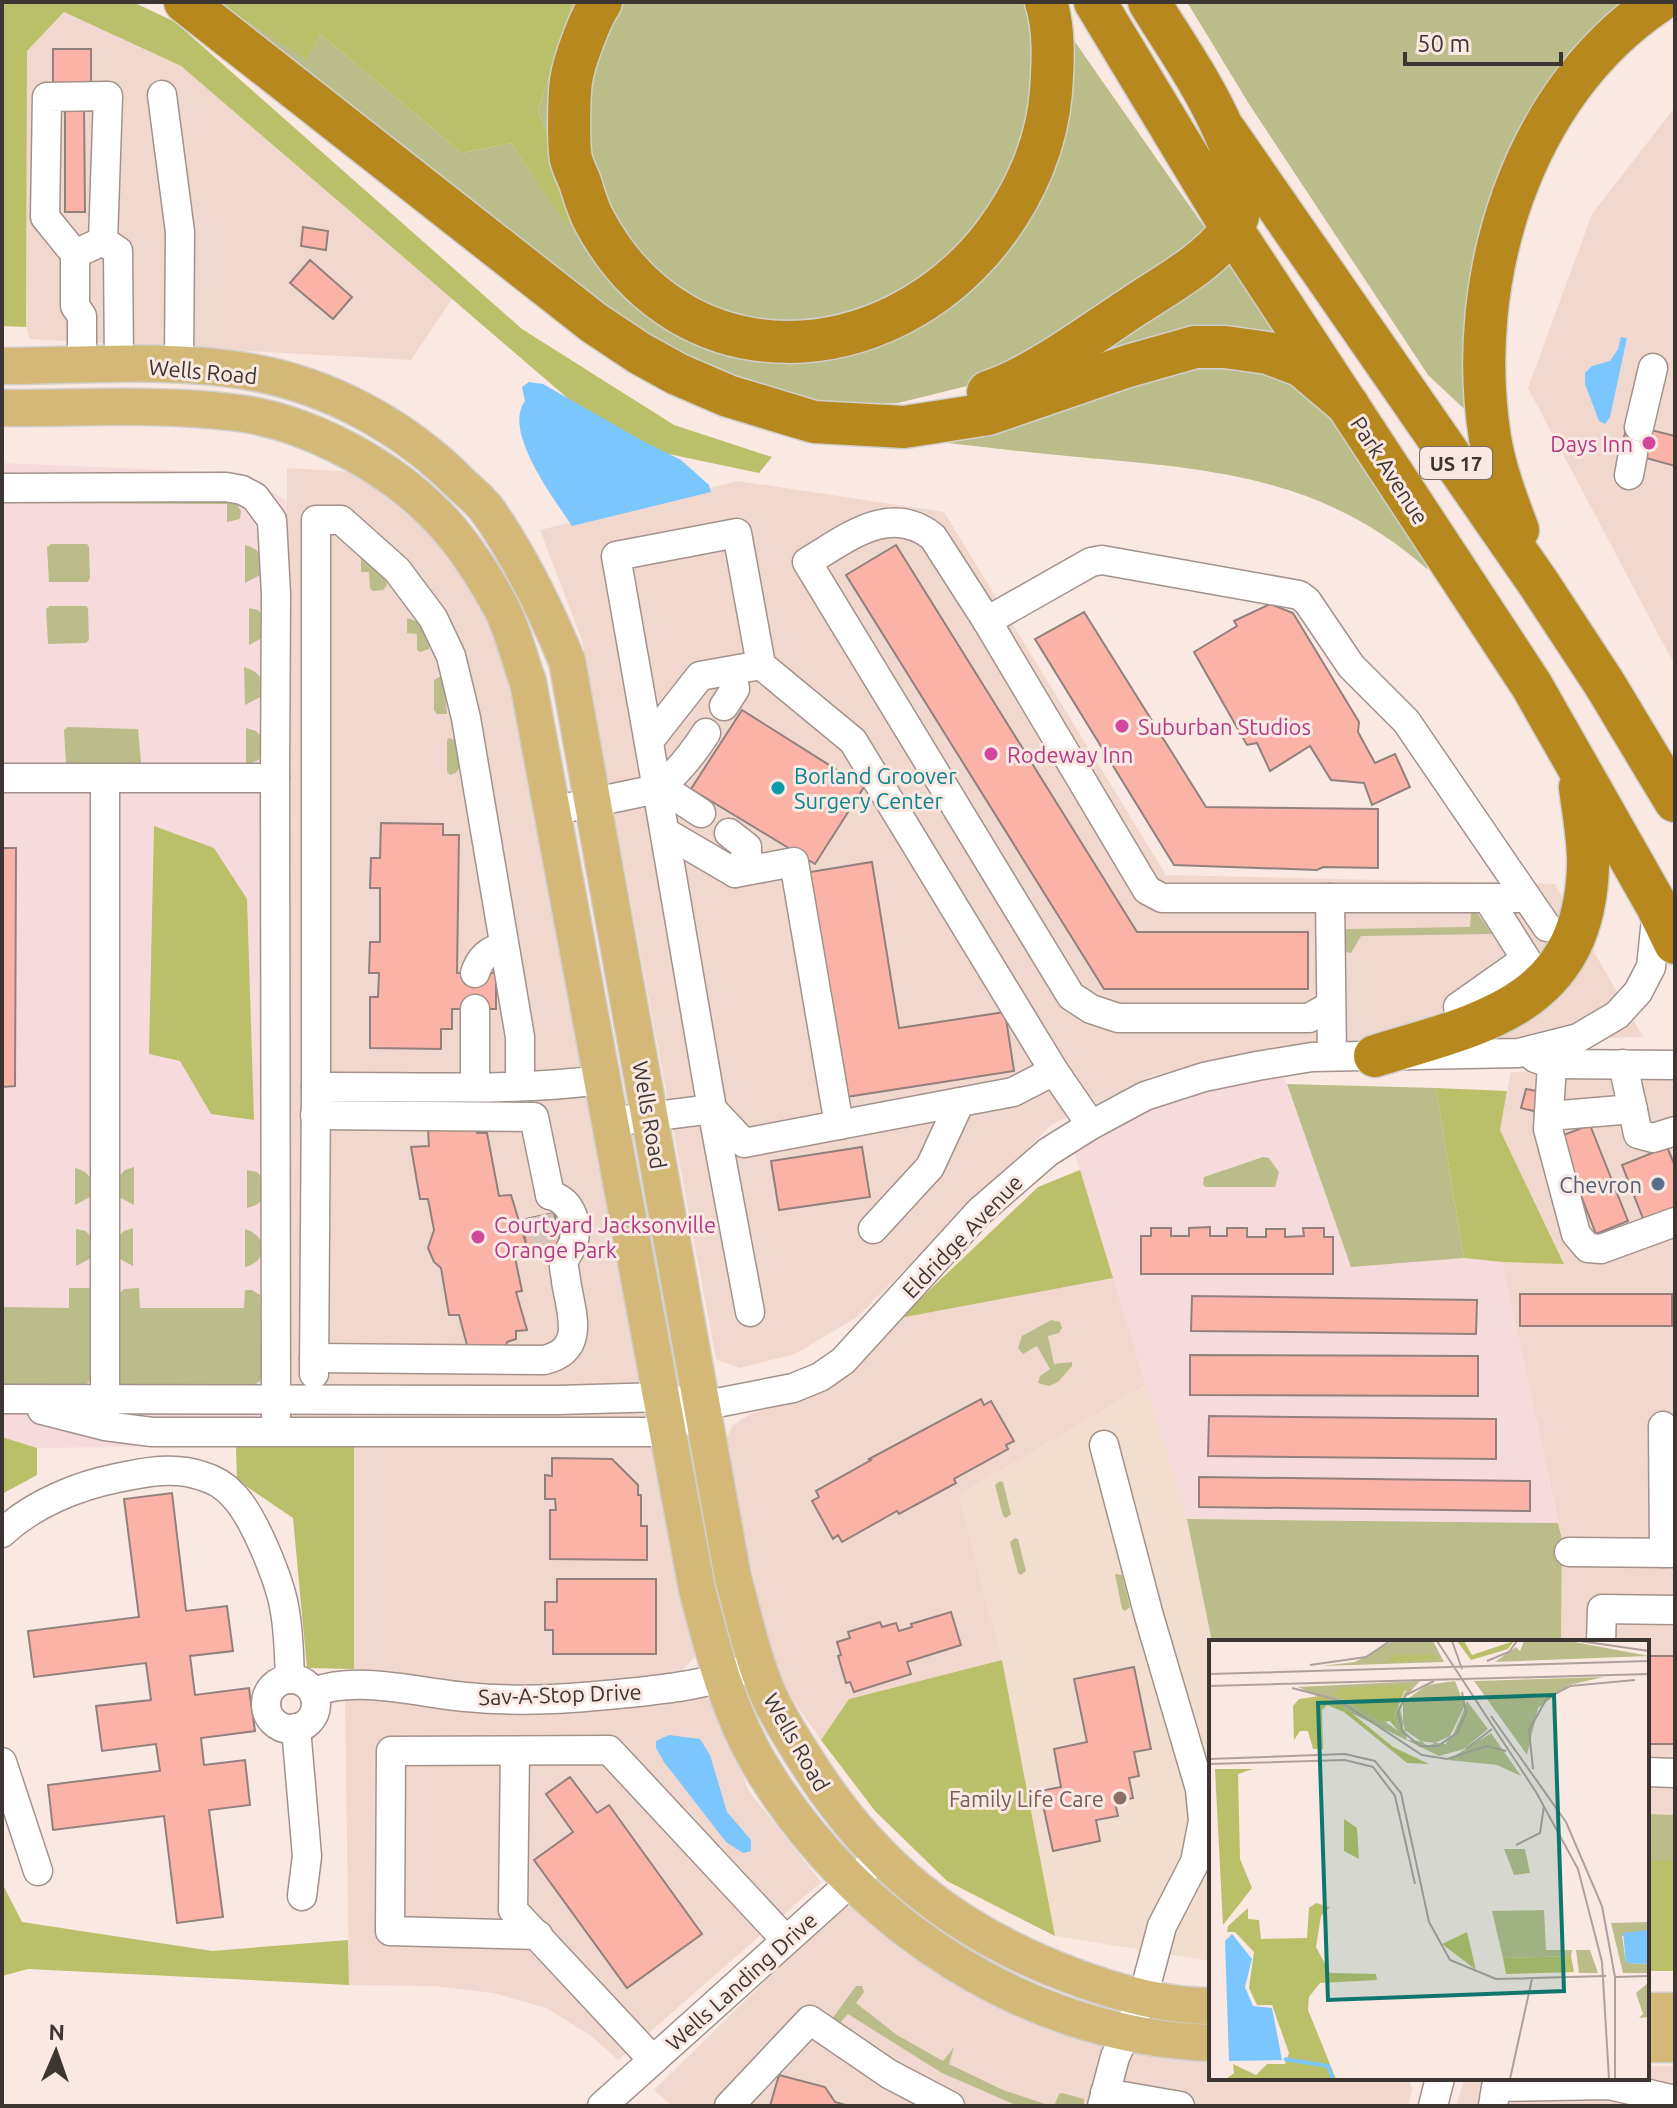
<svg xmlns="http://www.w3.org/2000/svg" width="1677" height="2108" font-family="Ubuntu,sans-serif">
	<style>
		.built { fill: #f1d8cf }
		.industrial { fill: #f6dbdd }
		.education { fill: #f2decf }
		.green { fill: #babd89 }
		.forest { fill: #babf69 }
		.water { fill: #7cc6ff }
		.building { fill: #fbb2a7; stroke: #91807d; stroke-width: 2 }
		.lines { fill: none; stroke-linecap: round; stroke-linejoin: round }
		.minor-tunnel { stroke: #d4c4bf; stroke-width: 28; stroke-dasharray: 28 14; stroke-linecap: butt }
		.minor-casing { stroke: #a2928c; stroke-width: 31 }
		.major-casing { stroke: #d0cfce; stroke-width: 39 }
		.highway-casing { stroke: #d0cfce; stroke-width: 45 }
		.minor { stroke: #fff; stroke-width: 28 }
		.major { stroke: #d4b877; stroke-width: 36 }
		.highway { stroke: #b7881d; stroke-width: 42 }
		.hotel-dot { fill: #d1479c; stroke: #fae8e2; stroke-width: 3 }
		.culture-dot { fill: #0f9aa8; stroke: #fae8e2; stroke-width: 3 }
		.service-dot { fill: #5c6f8a; stroke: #fae8e2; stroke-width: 3 }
		.education-dot { fill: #8d6e63; stroke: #fae8e2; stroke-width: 3 }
		.labels { text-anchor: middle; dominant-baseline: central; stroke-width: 6; stroke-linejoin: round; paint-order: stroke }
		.shield { fill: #fae8e2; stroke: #756b67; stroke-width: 2 }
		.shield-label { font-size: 20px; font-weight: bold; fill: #3c3532 }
		.street-label { font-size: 22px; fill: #3c3532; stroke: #fae8e2 }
		.hotel-label { font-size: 22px; fill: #b23c85; stroke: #fae8e2; text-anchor: start }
		.culture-label { font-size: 22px; fill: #0d838f; stroke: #fae8e2; text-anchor: start }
		.service-label { font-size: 22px; fill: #4e5e75; stroke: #fae8e2; text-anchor: end }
		.education-label { font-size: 22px; fill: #785e54; stroke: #fae8e2; text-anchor: end }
		.inset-river { fill: none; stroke: #7cc6ff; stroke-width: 4 }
		.inset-road { fill: none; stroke: #aea09c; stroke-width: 2 }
		.view { fill: #0f766e; fill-opacity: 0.15; stroke: #0f766e; stroke-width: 4 }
		.inset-edge { fill: none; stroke: #3c3532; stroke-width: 4 }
	</style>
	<rect width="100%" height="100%" fill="#fae8e2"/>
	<g class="built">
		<path d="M64,12l117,54 271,233 -41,61 -381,-21 -4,-12 1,-276z"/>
		<path d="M1675,107v557h-1l-146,-276 64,-174z"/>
		<path d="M287,468l68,4 75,61 56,78 28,68 183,975 -19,22 -177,13 -147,-20v-222l-68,-2z"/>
		<path d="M738,481l206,31 222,363 389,9 88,153 -357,10 -132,28 -103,50 -194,192 -62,37 -56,14 -23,-9 -134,-719 -42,-110z"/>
		<path d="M1675,1068v747l-28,-1v-172h-86l1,-103 -60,-277 62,1 -64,-133 11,-58z"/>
		<path d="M1113,1278l33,107 -187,110 43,165 -153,39 -28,41 -41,-58 -31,-76 -26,-159 9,-21 18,-12 78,-23 72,-73z"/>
		<path d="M345,1695h352l14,5 10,11 27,79 73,92 -203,178 -28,-25 -44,-27 -52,-15 -61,-7 -84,-1z"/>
		<path d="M856,1906l63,45 292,105v22h197l4,11 -4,17h-736l-18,-16 187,-183z"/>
		<path d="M1647,2066h28v40h-219l9,-28h182z"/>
	</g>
	<g class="industrial">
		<path d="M2,463l239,10 46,28 -1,944 -249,3 -35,-11z"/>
		<path d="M1283,1074l68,192 113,-8 38,4 56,261 -371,-4 -114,-371 102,-49z"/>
	</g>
	<path class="education" d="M1146,1385l41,134 25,123 -1,319 -156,-25 -53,-276 -43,-165z"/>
	<g class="green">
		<path d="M212,2h5l90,57 13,-25 142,119 49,-10 56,81 7,-24 -36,-89 35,-109h16l-9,209 174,136 222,-79 85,-246 144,206v8l-6,10 -224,138 -77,19 -49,2 -44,-3 -120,-32 -427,-337z"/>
		<path d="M611,2h427l-10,153 -94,124 -112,49 -106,-15 -88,-62 -38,-79v-121z"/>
		<path d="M1187,2h453l-79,83 -85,335 -48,-45 -179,-271z"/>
		<path d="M1226,257l203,307 -2,5c-105,-93 -217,-100 -349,-112 -55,-5 -110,-12 -165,-18l23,-23z"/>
		<path d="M2,498l233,3 6,10 -1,8 -13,3v-18l-225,-1z"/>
		<path d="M51,544h36l2,3 1,31 -2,4h-39l-2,-35z"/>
		<path d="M245,545c16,4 20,14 15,30l-15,8z"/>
		<path d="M361,555l25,23 1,7 -4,5 -10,1 -3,-3 -1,-16h-8z"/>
		<path d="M50,606h36l2,2 1,32 -3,3 -38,1 -2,-35z"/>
		<path d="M249,608l9,2 7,8 -1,19 -15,8z"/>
		<path d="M407,618l12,4 11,21 -1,6 -9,3 -3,-2v-16l-10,-1z"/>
		<path d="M244,667c17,5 21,14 16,30l-15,8z"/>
		<path d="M441,676l3,3 3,35h-10l-3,-4v-30z"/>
		<path d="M68,727l70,2 3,33 -2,4 -73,-1 -2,-35z"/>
		<path d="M246,728l10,3 7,7 -1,20 -16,8z"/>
		<path d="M449,738l6,2 5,27 -4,6 -6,2 -3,-3v-32z"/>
		<path d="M1475,910l17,24 -131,2 -10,17 -11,-2 4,-22 126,-2 1,-14z"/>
		<path d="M1287,1084l149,4 28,170 -113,9z"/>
		<path d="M1263,1157l6,1 10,14 -4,15h-69l-3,-2 1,-8z"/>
		<path d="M134,1167v38l-15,-8 -1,-20 7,-7z"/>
		<path d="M75,1168c16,4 20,14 15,29l-15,8z"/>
		<path d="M247,1170l10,2 7,8 -1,20 -7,5 -9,3z"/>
		<path d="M133,1228v38l-15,-8 -1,-20 7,-7z"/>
		<path d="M76,1229l10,2 6,8 -1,19 -15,8z"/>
		<path d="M245,1229c23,7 24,32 0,38z"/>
		<path d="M69,1288h22l3,8v76l-6,11 -10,4h-76v-80l67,1z"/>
		<path d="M139,1288l1,20h104l1,-18h7l8,5 4,76 -4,10 -10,7h-116l-13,-3 -7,-12 2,-77 8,-7z"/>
		<path d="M1051,1320l9,2 2,6 -3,5 -11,3 6,28 18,-2v4l-14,16 -9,4 -11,-3 2,-7 10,-7 -13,-23 -14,8 -5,-6 4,-12z"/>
		<path d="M1000,1481l3,1 8,32 -5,4 -3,-2 -8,-31z"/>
		<path d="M1187,1519l371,4 4,16 -1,103h-349z"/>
		<path d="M1015,1538l3,1 8,32 -5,4 -3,-2 -8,-31z"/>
		<path d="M1115,1574l7,1 8,32 -5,4 -3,-2z"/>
		<path d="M1647,1814l28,1v46h-28z"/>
		<path d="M856,1986h6l2,6 -8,11 41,32 46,26 11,-14 -5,17 54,26 48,16h-33l-76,-33 -94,-59 -10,11 -6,-6z"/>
		<path d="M1062,2093l22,6v7h-30l5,-12z"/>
	</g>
	<g class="forest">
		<path d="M2,2h131l42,20 347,307 152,96 98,32 -13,16 -138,-29 -440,-378 -117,-54 -37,39 -1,276 -24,-1z"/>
		<path d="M217,2h356l-35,109 36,89 -7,25 -56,-82 -49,10 -142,-119 -13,26z"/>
		<path d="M154,826l60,22 33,51 7,221 -43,-6 -31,-53 -31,-7z"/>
		<path d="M1436,1088l71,3 -7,39 64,134 -62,-2 -38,-4z"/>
		<path d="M1080,1170l33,108 -213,40 138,-131z"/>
		<path d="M2,1437l35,11v27l-35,19z"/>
		<path d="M286,1445l68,2v222l-47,-1 -14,-150 -56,-38 -1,-34z"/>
		<path d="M1002,1660l53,276 -108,-55 -72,-70 -54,-71 28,-41z"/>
		<rect x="1647" y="1861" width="28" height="110"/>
		<path d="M2,1883l20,39 190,29 136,-11 1,45 -321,-16 -26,7z"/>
	</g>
	<g class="water">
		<path d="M1621,337l6,1 -17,79 -5,7 -6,-3 -14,-37v-11l7,-7 18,-5 8,-12z"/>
		<path d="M529,382l14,2 96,55 42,21 28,25 2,7 -139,34c-17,-26 -70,-95 -47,-125l-3,-14z"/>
		<path d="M669,1735l31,4 10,16 17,57 24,28v11l-8,2 -17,-11 -62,-80 -8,-14v-7z"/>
	</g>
	<g class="building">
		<rect x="53" y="49" width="38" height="42"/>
		<path d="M65,105h19l1,107h-20z"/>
		<path d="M303,227l25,4 -2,19 -25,-4z"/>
		<path d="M310,260l42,37 -19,22 -43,-36z"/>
		<path d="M1627,424l48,12v30l-54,-15z"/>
		<path d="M896,545l241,387h171v57h-204l-258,-414z"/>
		<path d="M1270,604l23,9 66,109 -1,10 17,31 20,-9 15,33 -38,18 -8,-22 -33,-3 -21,-34 -40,25 -13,-28 -10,2 -53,-93 43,-26 -3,-5z"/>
		<path d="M1084,612l122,195 172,2v59l-55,-1 -6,3 -143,-5 -139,-226z"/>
		<path d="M742,710l122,77 -49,77 -124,-75z"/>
		<path d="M381,823l62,1v11h16l-2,138h39v36h-44v20h-11v20l-71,-1v-51h8l1,-24h-10l1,-31h10v-54h-10l1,-30h9z"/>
		<path d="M2,848h14l-1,238 -13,1z"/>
		<path d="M872,862l27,166 106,-16 9,59 -168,26 -36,-225z"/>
		<path d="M1526,1089l16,3 -4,20 -17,-4z"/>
		<path d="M476,1125l1,8h10l12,63 12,-1 15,49 -13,4 9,43 -6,1 11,38 -11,1v8l-9,3 -1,4 -38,3 -9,-34h-10l-8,-47 -7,-6 -6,-14 6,-18 -4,-21 -2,-10h-8l-9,-52 18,-1 -1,-17z"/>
		<path d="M1590,1125l38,96 -32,13 -38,-97z"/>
		<path d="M862,1147l8,50 -91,13 -8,-49z"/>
		<path d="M1667,1147l8,19v48l-29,12 -24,-61z"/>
		<path d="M554,1213l7,32 -33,7 -7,-32z"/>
		<path d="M1210,1227v9h17v-8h20v9h19v-8h19v8l19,-1 -1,-8h21v9h9v37h-192v-38h10v-8h20v8h18v-8z"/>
		<rect x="1520" y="1294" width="152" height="32"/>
		<path d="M1192,1296l285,4 -1,34 -285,-3z"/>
		<path d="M1190,1355l288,1v40l-288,-1z"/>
		<path d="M981,1399l3,6 7,-4 23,40 -8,4 2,4 -54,30 2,4 -57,31 -2,-3 -55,31 -4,-7 -5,4 -21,-38 7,-4 -3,-6 55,-31 -2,-1z"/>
		<path d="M1209,1416l287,3v40l-288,-3z"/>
		<path d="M552,1458l60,1 26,26v10h3v31h6v34l-97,-1v-49h6l-1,-11h-10v-24l7,1z"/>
		<path d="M1199,1477l331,4v30l-331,-4z"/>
		<path d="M172,1493l14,118 41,-5 6,45 -43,5 5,39 54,-7 6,43 -54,7 3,27 41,-5 5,45 -41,5 14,107 -46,6 -13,-107 -111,14 -5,-45 112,-14 -4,-27 -54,7 -6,-45 55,-6 -5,-37 -112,14 -6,-46 111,-14 -15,-118z"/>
		<path d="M557,1579h99v75h-103v-24h-8v-28h12z"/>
		<path d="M951,1612l10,33 -54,17 4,12 -57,18 -4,-10 -4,1 -8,-27 3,-1 -4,-13 13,-4 -2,-6 32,-10 2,5 14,-4 3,8 13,-4 -1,-3z"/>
		<rect x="1647" y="1656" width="28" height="88"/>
		<path d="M1134,1667l17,82 -17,3 5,24 -10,2 4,20 -18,4 3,14 -22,4 4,21 -47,10 -13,-60 21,-4 -7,-38 33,-7 -13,-63z"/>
		<path d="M570,1777l27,36 12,-8 93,129 -75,54 -93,-128 39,-28 -27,-38z"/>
		<path d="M779,2075l46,12 10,15 14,4h-79z"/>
	</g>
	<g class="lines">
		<path class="minor-tunnel" d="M539,1216l7,32"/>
		<defs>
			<g id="minor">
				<path d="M162,95l18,137 -1,133"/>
				<path d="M103,241l15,10 1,114"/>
				<path d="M75,254l28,-13 5,-145 -61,1 -2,120 30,37v52l7,10v50"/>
				<path d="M1639,427l14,-59"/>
				<path d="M1629,475l4,-21"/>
				<path d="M2,488l224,-1 16,3 13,7 17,23 4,74 -1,184h-273"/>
				<path d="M987,621l104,-59 11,-2 197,35 8,6 44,65 55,55 141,206"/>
				<path d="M724,706l11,-17 -3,-18"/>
				<path d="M649,741l51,-65 61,-11"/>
				<path d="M275,778l1,638"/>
				<path d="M105,779v639"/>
				<path d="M657,789l55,320 38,203"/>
				<path d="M657,789c21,-16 35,-34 49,-56"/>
				<path d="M657,789l18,7 26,17"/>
				<path d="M552,811l105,-22 -41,-233 121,-23 24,132 92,76 201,330 37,54"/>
				<path d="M665,832l70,41 59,-11 45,263"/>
				<path d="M729,833l18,14v8l-12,18"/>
				<path d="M1330,898l2,158"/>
				<path d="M475,973c5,-15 13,-23 29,-26"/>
				<path d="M1330,1006l-21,12h-191l-27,-9 -20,-13 -264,-434c39,-23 83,-60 126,-25l54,84 160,269 15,8h364"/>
				<path d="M1458,1007l68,-48 -38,-60"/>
				<path d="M475,1009v77"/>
				<path d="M1535,1058l17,6 123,1"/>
				<path d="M1552,1064l-4,65 28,105 12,14 13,1 74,-27"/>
				<path d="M1623,1064l15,70 15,4 22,-7"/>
				<path d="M520,1086v-49l-54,-319 -15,-62 -18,-38 -36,-48 -56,-50h-25v567c94,-1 191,5 285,-7"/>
				<path d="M712,1109l32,34 269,-51 41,-21"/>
				<path d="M315,1115l219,2 16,78"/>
				<path d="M1549,1116l84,-7"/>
				<path d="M610,1122l102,-13"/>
				<path d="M873,1229l57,-62 30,-65"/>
				<path d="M314,1358l230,2c43,-10 27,-47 22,-79 0,-5 -3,-14 -2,-18 1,-8 9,-15 10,-23 4,-20 -4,-40 -24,-45"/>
				<path d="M314,1374l2,-287"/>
				<path d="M2,1399l556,1 104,-3 39,9 92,-18 27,-11 23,-16 137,-150 68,-59 43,-27 54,-29 59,-19 53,-11 55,-9 207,-4 59,-15 39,-23 21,-23 13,-25 6,-57"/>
				<path d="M42,1410l63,16 47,6h515l15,-11"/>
				<path d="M1663,1426l1,127"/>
				<path d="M2,1533c31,-29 75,-47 115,-55 28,-6 58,-12 85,-2 11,3 23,10 31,19 21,21 48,88 52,117 4,22 4,45 5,67"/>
				<path d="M1569,1552l106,1"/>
				<path d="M1601,1642l1,-33 73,1"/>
				<circle cx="291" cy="1704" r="25"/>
				<path d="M314,1692c43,-17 106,1 152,5 57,6 115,1 172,-5 35,-4 70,-8 103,-21"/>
				<path d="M296,1728l11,128 -5,40"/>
				<path d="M515,1751l-2,159 140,150"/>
				<path d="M2,1762l36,109"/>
				<path d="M1647,1772l28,1"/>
				<path d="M538,1935l-148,-4 1,-180 218,-1 177,190"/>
				<path d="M1105,2093l75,13"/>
				<path d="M602,2106l277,-249"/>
				<path d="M729,2106l81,-86 79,54 61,32"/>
				<path d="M1102,2106l13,-49 28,-60 19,-71 33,-64 8,-41 -3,-32 -51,-173 -45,-171"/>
				<path d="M1433,2106l7,-28"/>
				<path d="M1493,2106l3,-19 113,-2 66,15"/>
			</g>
			<g id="major">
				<path d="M2,366c80,0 164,-8 243,5 82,13 159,55 217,114 9,8 19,16 26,26 33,47 57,97 79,150l166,917c11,39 19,79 35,116 10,22 23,43 36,63 66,107 149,174 266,218 44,17 93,31 141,31"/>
				<path d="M2,408c78,0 158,-5 236,5 65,8 141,48 188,92 30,27 56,67 75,102 12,23 18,51 27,75l169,907c16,61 31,122 63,176 93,156 267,272 451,278"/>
				<path d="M1647,2011h28"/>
				<path d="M1647,2044h28"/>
			</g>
			<g id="highway">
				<path d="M185,2l409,321 45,30 38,21 51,22 86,26 90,5 84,-13 140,-48 67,-19h30l43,6 34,13 46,39"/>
				<path d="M601,2c-11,16 -27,59 -30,79 -2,15 -3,63 0,78 2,8 6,16 9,23 4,13 8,28 15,40 88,163 291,152 398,14 32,-42 54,-92 58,-144 2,-29 4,-62 -5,-90"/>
				<path d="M1095,2l137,227 300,457 125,220 18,37"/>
				<path d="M1226,132l313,452 65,99 71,118"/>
				<path d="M988,392c48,-16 103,-58 146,-86 33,-22 71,-42 96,-74 42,-56 -51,-180 -81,-230"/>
				<path d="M1518,530c-11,-29 -23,-61 -28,-92 -25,-158 31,-344 168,-436"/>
				<path d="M1375,1056c109,-33 208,-51 213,-189 1,-26 -5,-54 -8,-80"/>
			</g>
		</defs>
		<use href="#minor" class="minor-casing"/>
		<use href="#major" class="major-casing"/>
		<use href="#highway" class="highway-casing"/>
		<use href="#minor" class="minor"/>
		<use href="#major" class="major"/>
		<use href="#highway" class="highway"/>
	</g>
	<g class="hotel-dot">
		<circle cx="1649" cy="443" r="8"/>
		<circle cx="1122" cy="726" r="8"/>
		<circle cx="991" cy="754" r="8"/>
		<circle cx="478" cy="1237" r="8"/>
	</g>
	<circle class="culture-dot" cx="778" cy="788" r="8"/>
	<circle class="service-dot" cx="1658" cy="1184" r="8"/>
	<circle class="education-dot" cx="1120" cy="1798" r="8"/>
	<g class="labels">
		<rect class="shield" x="1420" y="447" width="72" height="32" rx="6"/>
		<g class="shield-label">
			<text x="1456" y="463">US 17</text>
		</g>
		<g class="street-label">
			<text transform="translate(203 371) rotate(5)">Wells Road</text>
			<text transform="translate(1390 470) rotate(57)">Park Avenue</text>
			<text transform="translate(650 1115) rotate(80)">Wells Road</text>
			<text transform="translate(962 1236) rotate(-46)">Eldridge Avenue</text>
			<text transform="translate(560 1694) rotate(-2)">Sav-A-Stop Drive</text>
			<text transform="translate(797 1742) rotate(60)">Wells Road</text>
			<text transform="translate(741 1981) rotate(-42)">Wells Landing Drive</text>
		</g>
		<g class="hotel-label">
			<text x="1633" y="443" text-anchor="end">Days Inn</text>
			<text x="1138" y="726">Suburban Studios</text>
			<text x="1007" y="754">Rodeway Inn</text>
			<text x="494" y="1224">Courtyard Jacksonville<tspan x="494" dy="25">Orange Park</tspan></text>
		</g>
		<g class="culture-label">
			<text x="794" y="775">Borland Groover<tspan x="794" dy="25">Surgery Center</tspan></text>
		</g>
		<g class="service-label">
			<text x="1642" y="1184">Chevron</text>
		</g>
		<g class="education-label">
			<text x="1104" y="1798">Family Life Care</text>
		</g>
	</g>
	<g transform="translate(1209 1640)">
		<rect width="440" height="440" fill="#fae8e2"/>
		<path d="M184,1h40l11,21 -123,4 34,-4zM315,1h45l80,15 -154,6 21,-15 4,4zM395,37l-35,8 -31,23 -11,47 -53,-74zM211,41l-21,23 8,36 39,4 21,-43 21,28 -24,20 -25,7 -141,-69zM197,50l-12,26 4,15 -35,-25zM246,41l10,26 -12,28 -25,11 -25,-17v-27l24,-17zM282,93l30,43 -24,-11 -49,-5zM295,209h21l5,24 -16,2zM335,270l2,40h26l-1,6 -68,2 -11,-47zM440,282v8l-27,6 4,27 23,1v9h-26l-12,-50zM367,310h14l8,23h-19zM440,342v35l-10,1 4,-4 -7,-21z" fill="#babd89" fill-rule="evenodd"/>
		<path d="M248,1h7l8,14 42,-14 -6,8 -37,11zM184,15h41l5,4 -50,3zM198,45l-13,31 5,16 -9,-11 -7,1 -49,-28 6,-6zM111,56l22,9 51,42 36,17 -22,-1 -63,-51 -17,-7 -5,5 1,39h-10l-5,-18h-8l-6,9 -1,-34 6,-7zM6,129h38l-15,5 2,85 12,29 -29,37zM135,179l13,9 2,31 -15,-8zM107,263l14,4 -9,9 -5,31 14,26 46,1 1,6 -57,3 -11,14 -1,13 28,69h-110l8,-6 -1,-9 23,11 11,-11h18l4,-11 -17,-48h-15l-8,-17 5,-36 -19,-20h-8l1,-6 20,-18v11l11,1 2,19 46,-1 2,-30zM258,292l9,38 -34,-26zM362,316l3,16 -68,2 -3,-16z" fill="#babf69"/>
		<path d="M440,290v34l-23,-1 -3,-30zM23,294l20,25 -7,28 8,19 19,2 10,52 -53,1 -4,-120z" fill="#7cc6ff"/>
		<path class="inset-river" d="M75,419l44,7 5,13"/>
		<path class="inset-road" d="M228,1l99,151 42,77 24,93 7,117M243,1l10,28M371,1l69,10M278,21l22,-9 8,-11M101,25l56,-8 24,-16M0,34l440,-13M225,41l-28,14 -8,17 4,19 18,15h18l19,-13 9,-20 -4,-21M0,46l440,-12M83,48l46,12 84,55 25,4 40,-13 19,5M282,76l75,106 36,84 13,71v102M257,109l26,-20M0,119l136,-5 30,7 26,32 28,129 21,38 46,19 110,-3M0,124l136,-4 28,7 22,29 20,88M324,129l-4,-39 18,-32 23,-12 65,-6M307,205l24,-12 4,-27M407,337l33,-1M301,439l22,-100"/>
		<path class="view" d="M345,55l10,296 -236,9 -10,-297z"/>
		<rect width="440" height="440" class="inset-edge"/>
	</g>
	<rect width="1677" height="2108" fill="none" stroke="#3c3532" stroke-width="8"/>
	<g transform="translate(56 2052) rotate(2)" stroke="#fae8e2" stroke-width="6" paint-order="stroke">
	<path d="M0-6L14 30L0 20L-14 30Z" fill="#3c3532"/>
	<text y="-12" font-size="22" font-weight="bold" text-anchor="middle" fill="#3c3532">N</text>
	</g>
	<path d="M1405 52v12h156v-12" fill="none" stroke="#3c3532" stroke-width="4"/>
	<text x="1417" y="52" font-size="24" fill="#3c3532" stroke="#fae8e2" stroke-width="6" paint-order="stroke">50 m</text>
</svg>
